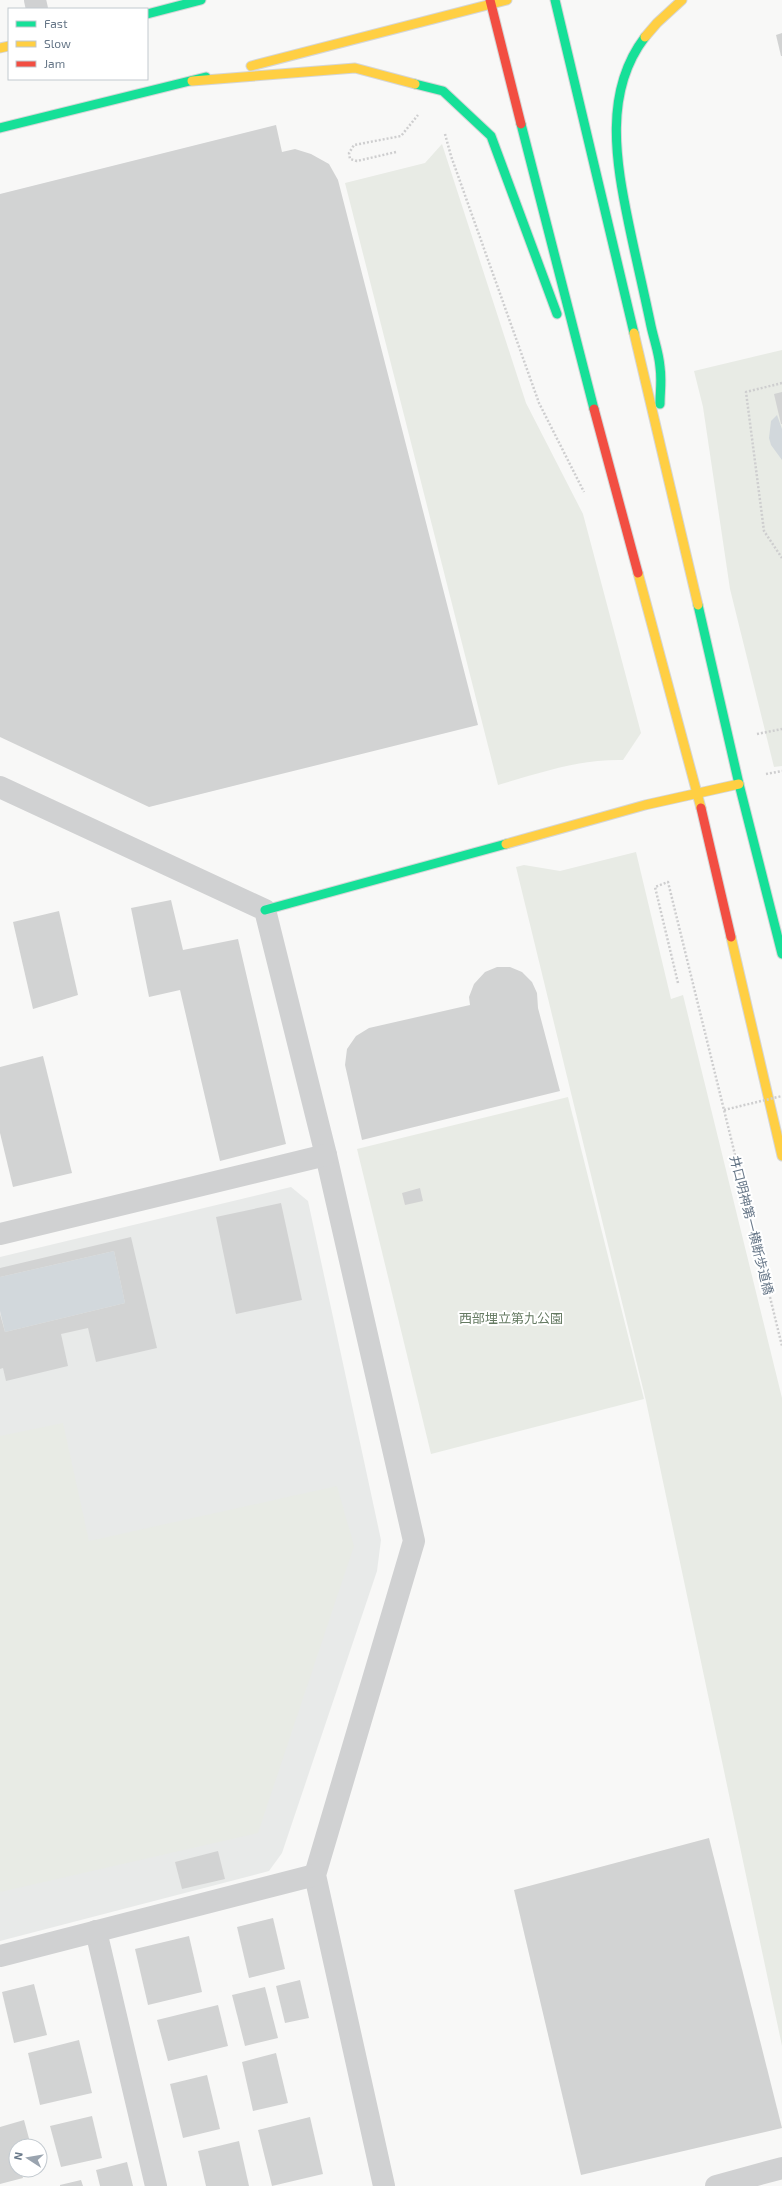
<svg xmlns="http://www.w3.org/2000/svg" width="782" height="2186" font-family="'Exo 2','Noto Sans JP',sans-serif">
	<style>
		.built { fill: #e8eae9 }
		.green { fill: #e8ebe5 }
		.water { fill: #d2d8dc }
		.building { fill: #d2d3d3 }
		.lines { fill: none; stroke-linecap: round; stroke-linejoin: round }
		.fast-casing { stroke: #d5d6d7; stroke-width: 11 }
		.slow-casing { stroke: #d5d6d7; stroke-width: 11 }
		.jam-casing { stroke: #d5d6d7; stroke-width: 11 }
		.path { stroke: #cececf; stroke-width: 2.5; stroke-dasharray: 2 2; stroke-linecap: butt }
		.street { stroke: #d0d1d2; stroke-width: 22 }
		.fast { stroke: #16e098; stroke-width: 9 }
		.slow { stroke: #ffcf43; stroke-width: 9 }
		.jam { stroke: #f24e42; stroke-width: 9 }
		.path-bridge { stroke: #cececf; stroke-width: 2.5; stroke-dasharray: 2 2; stroke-linecap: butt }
		.labels { text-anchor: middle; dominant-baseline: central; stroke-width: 4; stroke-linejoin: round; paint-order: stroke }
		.street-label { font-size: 13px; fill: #677788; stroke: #fff }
		.park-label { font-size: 13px; fill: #657a62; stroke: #fff }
	</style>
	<rect width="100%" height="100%" fill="#f8f8f7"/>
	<path class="built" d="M291,1187l17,14 73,339 -4,31 -95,282 -13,18 -269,70v-684z"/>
	<g class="green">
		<path d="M442,144l84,259 57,111 58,219 -18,27c-43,-1 -84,13 -125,25l-153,-602 80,-20z"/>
		<path d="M782,350v416l-8,1 -44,-178 -27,-182 -9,-36z"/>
		<path d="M636,852l35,147 12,-4 99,403v648l-136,-645 -130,-534 8,-2 36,6z"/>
		<path d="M568,1097l76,302 -213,55 -74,-305z"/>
		<path d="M63,1423l26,118 248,-55 17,60 -96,287 -258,59v-456z"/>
	</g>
	<g class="water">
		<path d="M777,415l5,14v38v-7l-11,-15 -2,-7 2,-17z"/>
		<path d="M114,1251l11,52 -120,29 -5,-21v-34z"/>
	</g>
	<g class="building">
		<path d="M782,33v23h-1l-5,-21z"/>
		<path d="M276,125l6,27 13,-3 16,5 18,10 9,16 140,545 -329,82 -149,-70v-543z"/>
		<path d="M782,392v32h-1l-7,-30z"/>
		<path d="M171,900l12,50 55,-11 48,205 -66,17 -40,-171 -31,7 -18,-89z"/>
		<path d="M59,911l19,84 -45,14 -20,-87z"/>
		<path d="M497,967h13l12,5 10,10 5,11 1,15 22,83 -198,49 -17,-75 2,-16 9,-13 13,-8 101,-23 -1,-8 5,-13 11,-12z"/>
		<path d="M43,1056l29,117 -59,14 -13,-54v-66z"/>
		<path d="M420,1188l3,13 -18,4 -3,-12z"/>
		<path d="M281,1203l21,97 -66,14 -20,-97z"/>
		<path d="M131,1237l26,111 -61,14 -8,-34 -27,6 7,32 -62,15 -3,-13 -3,1v-55l5,18 120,-29 -11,-52 -114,26v-9z"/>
		<path d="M709,1838l73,290 -201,47 -67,-285z"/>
		<path d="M218,1851l7,28 -43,10 -7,-27z"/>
		<path d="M273,1918l12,51 -36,9 -12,-51z"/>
		<path d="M189,1936l13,56 -54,13 -13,-56z"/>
		<path d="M300,1980l9,38 -24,5 -9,-37z"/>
		<path d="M34,1984l13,51 -33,8 -12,-51z"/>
		<path d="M265,1987l13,51 -33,8 -13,-51z"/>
		<path d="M218,2005l10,41 -60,15 -11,-41z"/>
		<path d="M79,2040l13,53 -52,12 -12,-52z"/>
		<path d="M276,2053l12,50 -35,8 -11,-49z"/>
		<path d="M207,2075l13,54 -37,9 -13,-54z"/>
		<path d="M92,2116l10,42 -41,9 -11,-41z"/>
		<path d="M310,2117l13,57 -51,12 -14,-56z"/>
		<path d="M24,2120l7,26h-15v24h5l2,8 -23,6v-57z"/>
		<path d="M239,2141l10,45h-43l-8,-35z"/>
		<path d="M127,2162l6,24h-33l-4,-16z"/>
		<path d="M81,2180l2,6h-23v-1z"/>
	</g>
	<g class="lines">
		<defs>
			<g id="fast">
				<path d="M555,0l79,333"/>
				<path d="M147,14l54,-14"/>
				<path d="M645,37c-42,55 -29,125 -16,188 7,34 15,67 22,101 3,14 8,27 9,41 2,13 0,25 0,37"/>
				<path d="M415,84l28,7 48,45 66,178"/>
				<path d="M521,124l73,285"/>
				<path d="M0,128l206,-51"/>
				<path d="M698,605l41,179 43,170"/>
				<path d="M265,910l241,-66"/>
			</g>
			<g id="slow">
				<path d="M645,37l12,-14 25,-23"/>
				<path d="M0,48l9,-2"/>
				<path d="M251,66l256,-66"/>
				<path d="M192,81l163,-13 60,16"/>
				<path d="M634,333l64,272"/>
				<path d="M638,573l63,235"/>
				<path d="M506,844l139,-39 94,-21"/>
				<path d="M731,937l51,219"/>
			</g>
			<g id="jam">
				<path d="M490,0l31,124"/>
				<path d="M594,409l44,164"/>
				<path d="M701,808l30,129"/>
			</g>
		</defs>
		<use href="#fast" class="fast-casing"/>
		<use href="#slow" class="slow-casing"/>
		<use href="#jam" class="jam-casing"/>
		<g class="path">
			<path d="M445,134l6,22 88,247 45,89"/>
			<path d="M396,152l-39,9 -7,-2 -1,-6 5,-8 47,-9 17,-21"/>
			<path d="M782,383l-36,9 18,139 18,27"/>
			<path d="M757,734l25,-5"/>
			<path d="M766,774l16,-3"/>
			<path d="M678,983l-23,-96 13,-5 114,464"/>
		</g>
		<g class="street">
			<path d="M35,0l2,9"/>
			<path d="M0,787l265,123 61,245 88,386 -99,334 69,311"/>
			<path d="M0,1234l326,-79"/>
			<path d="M96,1931l60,255"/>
			<path d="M0,1956l315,-81"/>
			<path d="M716,2186l66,-18"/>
		</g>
		<use href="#fast" class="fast"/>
		<use href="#slow" class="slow"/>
		<use href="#jam" class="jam"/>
		<path class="path-bridge" d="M724,1110l58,-14"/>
	</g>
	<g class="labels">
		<g class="street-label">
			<text transform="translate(752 1225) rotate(76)">井口明神第一横断歩道橋</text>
		</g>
		<g class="park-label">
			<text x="511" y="1318">西部埋立第九公園</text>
		</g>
	</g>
	<rect x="8" y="8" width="140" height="72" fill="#ffffff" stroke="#c2c9cf"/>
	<rect x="16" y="21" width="20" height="6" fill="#16e098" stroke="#c2c9cf"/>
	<text x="44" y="28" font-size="12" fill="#677788">Fast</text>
	<rect x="16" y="41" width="20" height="6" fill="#ffcf43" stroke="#c2c9cf"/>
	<text x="44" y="48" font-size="12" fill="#677788">Slow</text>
	<rect x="16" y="61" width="20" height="6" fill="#f24e42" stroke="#c2c9cf"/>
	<text x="44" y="68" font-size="12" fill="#677788">Jam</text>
	<g transform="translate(28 2158) rotate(282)"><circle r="19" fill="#ffffff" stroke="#c2c9cf"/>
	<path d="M0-3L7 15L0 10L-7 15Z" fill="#9aa4af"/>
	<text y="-6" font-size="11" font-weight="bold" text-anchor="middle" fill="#677788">N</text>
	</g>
</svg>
